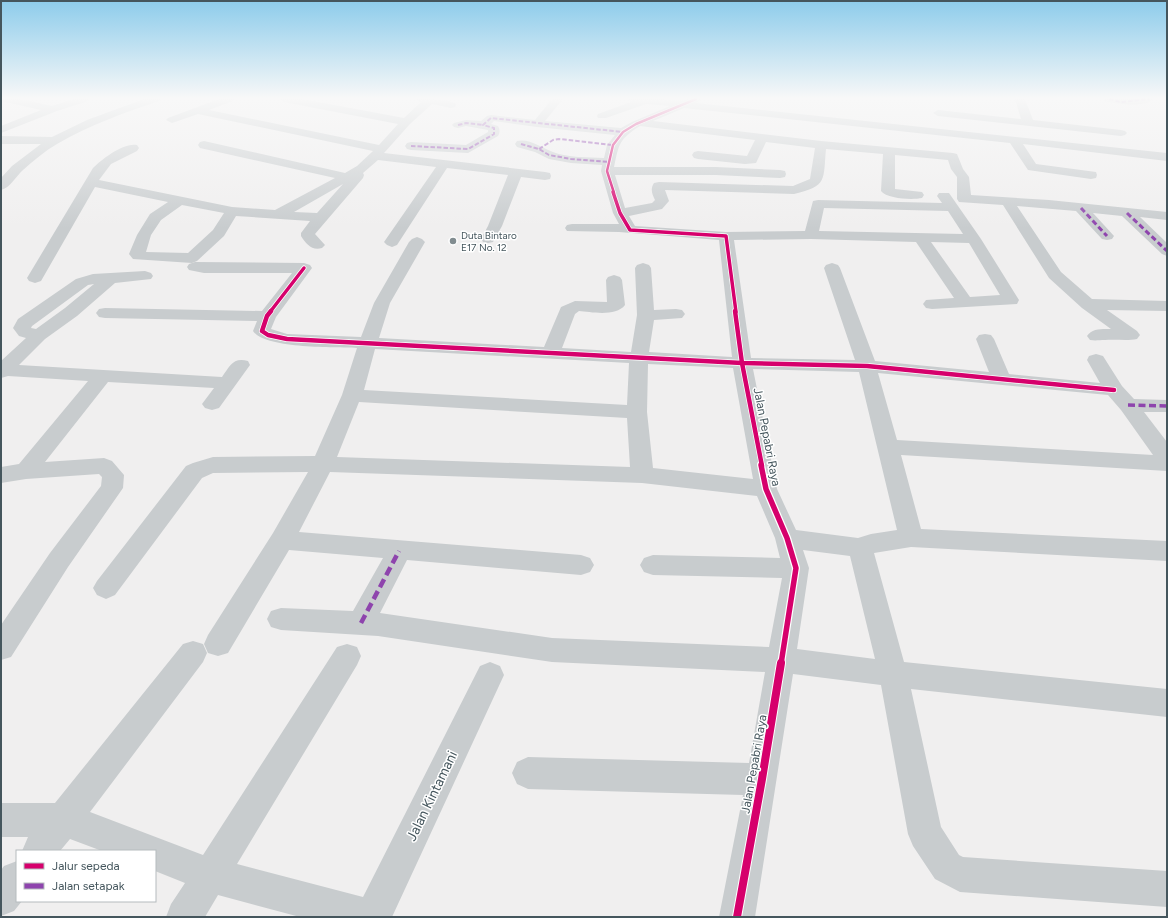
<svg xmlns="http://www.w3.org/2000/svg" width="1168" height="918" font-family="Figtree,sans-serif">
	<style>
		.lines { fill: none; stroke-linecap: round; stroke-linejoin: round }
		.minor { fill: #c8ccce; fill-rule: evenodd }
		.quiet-far3 { stroke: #8e44ad; stroke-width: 2; stroke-dasharray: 4.5 2; stroke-linecap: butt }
		.quiet-far2 { stroke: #8e44ad; stroke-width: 3; stroke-dasharray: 5.5 3; stroke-linecap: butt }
		.quiet-far1 { stroke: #8e44ad; stroke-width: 3.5; stroke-dasharray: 7 3.5; stroke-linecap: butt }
		.quiet { stroke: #8e44ad; stroke-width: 4.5; stroke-dasharray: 9 4.5; stroke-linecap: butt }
		.cycleway-far4-casing { stroke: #fff; stroke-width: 4 }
		.cycleway-far3-casing { stroke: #fff; stroke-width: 5 }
		.cycleway-far2-casing { stroke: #fff; stroke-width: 6 }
		.cycleway-far1-casing { stroke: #fff; stroke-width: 8 }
		.cycleway-casing { stroke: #fff; stroke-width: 10 }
		.cycleway-far4 { stroke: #d6006c; stroke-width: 2.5 }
		.cycleway-far3 { stroke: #d6006c; stroke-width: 3.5 }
		.cycleway-far2 { stroke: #d6006c; stroke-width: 4.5 }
		.cycleway-far1 { stroke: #d6006c; stroke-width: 5.5 }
		.cycleway { stroke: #d6006c; stroke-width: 8 }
		.poi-dot { fill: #818c90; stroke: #fff; stroke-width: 1.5 }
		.labels { text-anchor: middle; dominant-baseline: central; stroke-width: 3; stroke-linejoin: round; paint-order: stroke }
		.far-poi-label { font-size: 10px; fill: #45565d; stroke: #fff; text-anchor: start }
		.street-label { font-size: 12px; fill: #45565d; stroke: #fff }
		.near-street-label { font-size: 14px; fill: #45565d; stroke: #fff }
	</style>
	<rect width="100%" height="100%" fill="#f0efef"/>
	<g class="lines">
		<g class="minor">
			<path d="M1,99h19l32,7 21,-7h16l-1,2 -31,10 -56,22v-7l40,-16 -40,-9z"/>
			<path d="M144,99h16l-1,2c-35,12 -70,24 -102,43 -12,7 -23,16 -34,26 -7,6 -13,18 -22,20v-12l11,-12 29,-22h-40v-8l51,1 35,-17z"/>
			<path d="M219,99h15l-1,2 -24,9 170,35 19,-21 -114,-22 -5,-3h23l102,19 17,-16 -5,-3c13,0 26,0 39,4l1,2 -1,2 -4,1 -19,-4 -22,20 -26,29 161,19 5,1 1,3 -1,3 -5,1 -24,-3 -19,49 -9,16 -5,1 -5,-1 -2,-3 7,-13 20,-51 -61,-7 -50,77 -5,2 -5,-2 -3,-3 52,-75 -58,-7 -15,13 1,2 -1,3 -48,56 10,11 -3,3c-10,3 -16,-4 -21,-12v-3l9,-12 -74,-5 -12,20 -27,25 -5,2 -59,-4 -4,-5 8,-19 13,-21 18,-12 -73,-15 -54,94 -6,2 -6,-2 -2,-3 66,-110c9,-9 31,-26 44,-23l2,3 -2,3 -26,13 -12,16 133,27 43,3 60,-32 -135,-30 -2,-3 2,-3 4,-1 141,32 12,-7 16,-15 -175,-37 -26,9 -6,-3 2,-2zM343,184l-26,29 -23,-1zM182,205l42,8 -11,17 -25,23 -42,-1 5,-17 10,-15z"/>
			<path d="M552,99h11l-18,22 76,7 11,-6 38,-16 -24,-2 -40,14h-8l-1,-2 1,-2 33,-12 -3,-3h35l19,2 5,-2h14l-5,4 471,50v8l-144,-17 13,20 60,8 1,3 -1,3 -5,1 -63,-9 -18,-27 -326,-35 -31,13 168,20 132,12 4,1 6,15 6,8 2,18 78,5 118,12v8l-27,-3 27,26v13l-5,-2 -40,-38 -29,-3 21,23 -2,3 -5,1 -5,-1 -26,-28 -59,-5 44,66 31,27 75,2v10l-60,-1 30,21 3,4 -3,4c-10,2 -21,0 -32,1 -6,0 -9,1 -15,0l-3,-4c5,-8 16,-7 24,-7l-29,-21 -33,-30 -46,-73 -44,-3 -2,-3v-22l-6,-8 -3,-9 -53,-5v34l27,3 2,3 -2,3c-9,2 -35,1 -41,-7l2,-37 -57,-5c-3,31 2,37 -32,45l-129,-4 4,11 -7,8 -33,7 6,10 91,6 79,-1 8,-30 5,-1 124,3 -5,-7 2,-3h10l32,46 38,61 -2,4 -85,5 -6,-1 -3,-4 3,-4 28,-2 -38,-56 -105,-3 -77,1 17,118 104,2 -31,-92 2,-3 6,-2 6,2 2,3 35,93 114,11 -13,-33 3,-4 6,-1 6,1 3,4 15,35 91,9 -13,-23 2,-4 7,-2 7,2 19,30 12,13 33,1v12h-23l23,30v29l-266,-16 20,74 246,12v20l-256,-14 -37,6 30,109 263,27v28l-256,-28 30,138 18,28 4,2 204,14v36l-207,-15 -25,-13 -22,-33 -5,-12 -27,-149 -88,-11 -38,243h-36l24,-122 -215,-6 -11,-5 -5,-11 5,-11 11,-5 221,6 16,-91 -213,-10 -174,-26 -97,-6 -10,-3 -4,-8 4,-8 10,-3 72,3 30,-53 -94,-8 -61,103 -10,3 -10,-3 -4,-9 4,-9 65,-102 35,-61 -95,1 -11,5 -87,117 -9,4 -9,-4 -4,-7 4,-7 89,-115 7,-3 20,-6 102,-1 27,-61 15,-47c-22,-1 -92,1 -104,-17l4,-10 -152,-3 -6,-1 -3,-4 3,-4 6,-1 157,3 30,-38h-88l-15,-3 -2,-3 2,-3 6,-2 109,1 6,2 2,3 -36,49 -5,12 16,5 74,3 13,-34 35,-61 3,-3 5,-2 5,2 3,3 -35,61 -11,35 165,9 17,-40 14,-6 32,1 -1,-22 2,-3 6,-2 6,2 2,3 3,25c-9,12 -34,7 -46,6l-4,3 -13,34 69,4 6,-37 -2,-47 2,-3 6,-2 6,2 2,3 3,42 22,-1 6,1 3,4 -3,4 -28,2 -5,32 83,5 -13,-117 -100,-8 -52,-1 -2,-3 2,-3 5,-1h47l-6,-11 -12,-42 1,-6 -31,-2 -22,-4 -14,-7 -18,-5 -2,-3 2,-3c12,-3 25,7 36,11 15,6 35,5 51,6l3,-13 8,-10 -78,-8 -43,-6 -3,3 7,2c2,3 2,7 0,10l-30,17 -57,-3 -4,-1 -2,-3 2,-3 4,-1 55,3 22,-13v-2l-22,-4 -8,2 -4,-1 -2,-2 2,-2 12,-3 15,1 6,-5 4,-1 44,5zM640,126l115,14 -8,16 -49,-5 -4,1 -2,3 2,3 4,1 47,5 11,-1 10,-21 49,6 -5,31 -17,7 -134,-4 -5,1c-4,6 -2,11 1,17l-3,3 -27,5 -10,-33h101l64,3 5,-1 1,-3 -1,-3 -5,-1 -64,-3h-102c5,-23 5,-28 26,-41zM824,208l124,3 15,23 -144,-3zM931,242l38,1 31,52 -30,2zM375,349l254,14 -2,42 -263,-15zM648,364l85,4 20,111 -100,-11 -6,-56zM753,369l106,3 38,158 -26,4 -13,4 -62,-8 -19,-41zM878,373l230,22 13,15 32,45 -256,-15zM359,402l268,16 3,49 -293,-10zM330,472l312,11 115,13 18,42 5,20 -127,-3 -9,3 -4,7 4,7 9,3 129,3 -13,69 -217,-9 -172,-25 27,-53 174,15 9,-3 4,-7 -4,-7 -9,-3 -282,-23zM803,550l47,6 25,103 -78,-10 12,-81z"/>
			<path d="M1015,99h10l8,21 88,10 4,1 2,2 -2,2 -4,1 -183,-20 -5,-3 5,-3 83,9z"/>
			<path d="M1104,99h50c-9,9 -38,5 -49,2z"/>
			<path d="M145,271l6,2 2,3 -2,3 -36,4 -38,33 -32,23 -26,26 203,12c8,-11 11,-20 26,-16l2,4 -31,43 -7,2 -7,-2 -3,-4 12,-16 -106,-6 -63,80 59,-4 8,3 12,14 -1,13 -55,79 -57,90 -10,3v-35l49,-72 51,-67 1,-9 -3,-3 -73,5 -25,4v-16l18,-3 69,-83 -80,-5 -7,2v-17l25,-23 -7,-2 -6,-8 5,-9 58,-40 17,-5zM94,284l-29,24 -29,21 -5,-1 1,-2 56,-41z"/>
			<path d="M193,641l10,3 4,9 -4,9 -113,150 113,43 134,-208 10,-3 10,3 4,9 -4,9 -120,199 126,33 117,-231 10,-4 10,4 4,9 -112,242h-92l-82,-22 -13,22h-39l5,-13 14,-21 -30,-12v-20h-53l-32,-12 -10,12h-38l6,-14h-27v-34h54l128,-159z"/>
			<path d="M17,861v40h5l-8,10 -13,5v-46l3,-4z"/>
		</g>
		<g class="quiet-far3">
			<path d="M1109,99l12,3 28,-3"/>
			<path d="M458,125l8,-2 17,2"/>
			<path d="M521,144l18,5 10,6 22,4 38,3"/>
			<path d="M411,146l57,3 26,-15v-6l-11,-3 8,-7 132,14"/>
			<path d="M539,149l14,-9 6,-1 54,6"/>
		</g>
		<g class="quiet-far2">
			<path d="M1081,208l26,28"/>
			<path d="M1127,213l40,38"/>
		</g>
		<path class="quiet-far1" d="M1128,405l39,1"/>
		<path class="quiet" d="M361,623l38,-72"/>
		<defs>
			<path id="cycleway-far4" d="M614,193l-7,-22 6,-26 10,-13 13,-8 60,-25"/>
			<g id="cycleway-far3">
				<path d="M613,192l7,21 10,17 96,6 10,76"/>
				<path d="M270,312l34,-44"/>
			</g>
			<g id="cycleway-far2">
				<path d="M271,311l-4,5 -5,15 6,4 19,4 455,24 125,3 247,24"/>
				<path d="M735,311l7,52 20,103"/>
			</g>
			<path id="cycleway-far1" d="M761,465l5,24 21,49 9,30 -15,96"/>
			<path id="cycleway" d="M737,917l25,-138 19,-116"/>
		</defs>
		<use href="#cycleway-far4" class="cycleway-far4-casing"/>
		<use href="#cycleway-far3" class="cycleway-far3-casing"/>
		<use href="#cycleway-far2" class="cycleway-far2-casing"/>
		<use href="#cycleway-far1" class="cycleway-far1-casing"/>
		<use href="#cycleway" class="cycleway-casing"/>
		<use href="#cycleway-far4" class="cycleway-far4"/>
		<use href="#cycleway-far3" class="cycleway-far3"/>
		<use href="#cycleway-far2" class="cycleway-far2"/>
		<use href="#cycleway-far1" class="cycleway-far1"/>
		<use href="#cycleway" class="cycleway"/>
	</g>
	<linearGradient id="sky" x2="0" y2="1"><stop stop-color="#8dcceb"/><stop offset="0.43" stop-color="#f8f8f8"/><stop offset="1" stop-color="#f8f8f8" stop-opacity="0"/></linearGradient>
	<rect width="1168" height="228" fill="url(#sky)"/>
	<circle class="poi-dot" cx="453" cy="241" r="4"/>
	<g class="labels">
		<g class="far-poi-label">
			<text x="461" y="235">Duta Bintaro<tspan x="461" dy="12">E17 No. 12</tspan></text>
		</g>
		<g class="street-label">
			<text transform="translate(767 437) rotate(79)">Jalan Pepabri Raya</text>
			<text transform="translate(754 764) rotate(-80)">Jalan Pepabri Raya</text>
		</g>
		<g class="near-street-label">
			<text transform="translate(432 796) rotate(-64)">Jalan Kintamani</text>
		</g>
	</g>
	<rect width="1168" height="918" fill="none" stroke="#45565d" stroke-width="4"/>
	<rect x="16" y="850" width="140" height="52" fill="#ffffff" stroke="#b5bbbe"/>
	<rect x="24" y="863" width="20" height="6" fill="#d6006c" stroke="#b5bbbe"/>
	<text x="52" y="870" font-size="12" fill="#45565d">Jalur sepeda</text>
	<rect x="24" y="883" width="20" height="6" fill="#8e44ad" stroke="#b5bbbe"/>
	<text x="52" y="890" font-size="12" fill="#45565d">Jalan setapak</text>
</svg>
